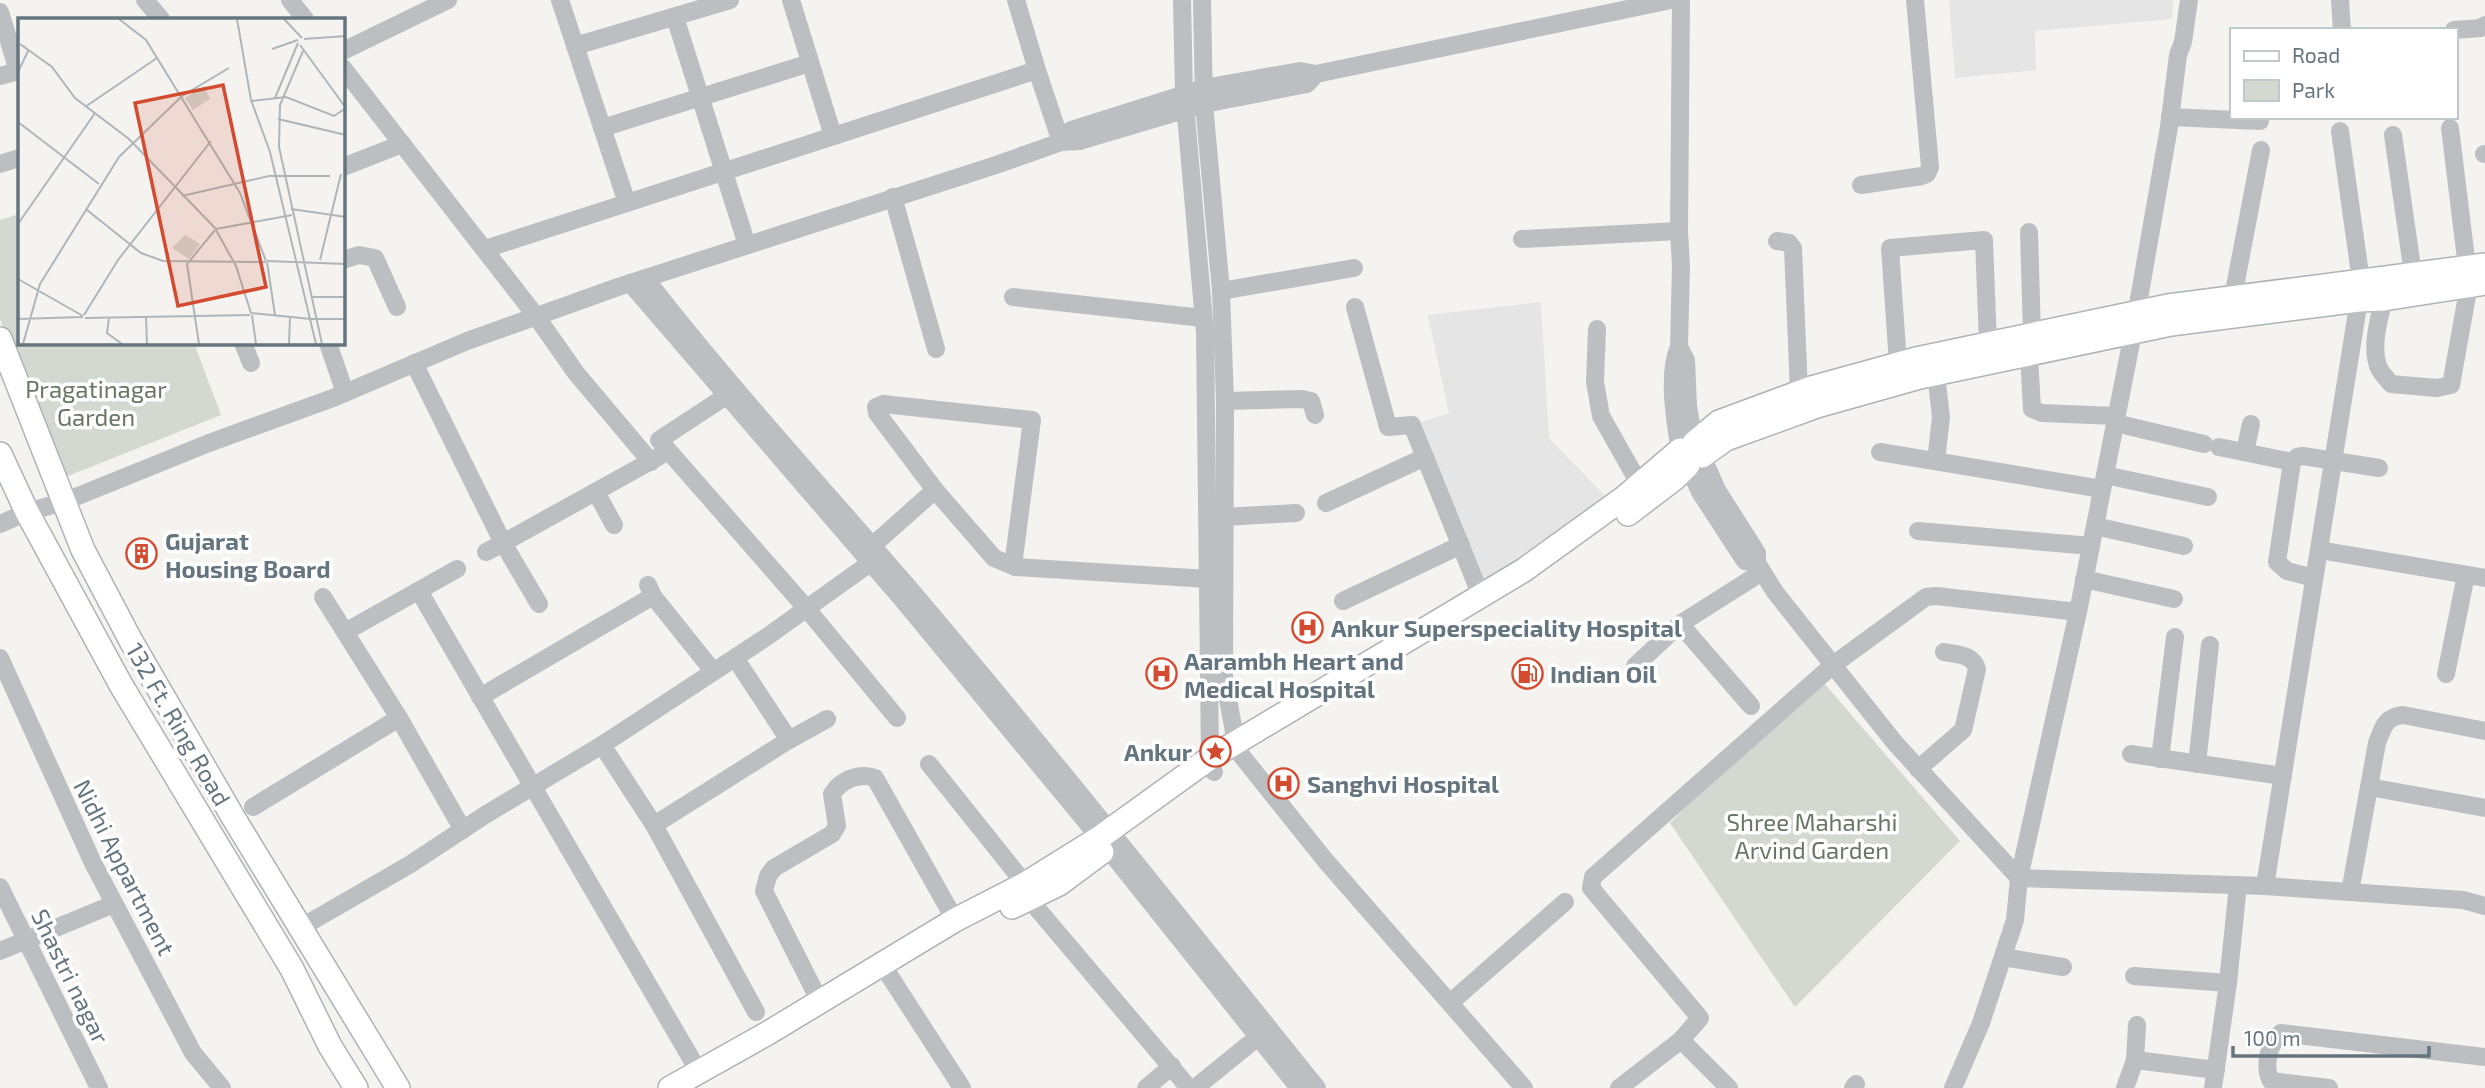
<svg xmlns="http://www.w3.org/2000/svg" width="2485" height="1088" font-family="'Exo 2',sans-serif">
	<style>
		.built { fill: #e4e5e4 }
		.green { fill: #d3d8d0 }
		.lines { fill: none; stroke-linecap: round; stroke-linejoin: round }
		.major-casing { stroke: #aeb3b6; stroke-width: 26 }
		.minor { stroke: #bbbfc2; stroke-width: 18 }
		.major { stroke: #fff; stroke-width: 23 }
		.labels { text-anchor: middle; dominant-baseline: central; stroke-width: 7; stroke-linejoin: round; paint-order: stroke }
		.park-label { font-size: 24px; fill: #687663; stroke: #fff }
		.poi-label { font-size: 24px; font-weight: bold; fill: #65757f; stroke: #fff; text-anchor: start }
		.street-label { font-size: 24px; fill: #65757f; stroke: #fff }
		.inset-road { fill: none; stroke: #aeb6b9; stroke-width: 2 }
		.view { fill: #d34b30; fill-opacity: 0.15; stroke: #d34b30; stroke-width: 3.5 }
		.inset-edge { fill: none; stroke: #65757f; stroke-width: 3.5 }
	</style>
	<rect width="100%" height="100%" fill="#f4f3f0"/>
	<g class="built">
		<path d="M1949,0h224l-1,19 -137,12 1,39 -81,8z"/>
		<path d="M1541,302l8,136 61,63 -125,86 -64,-165 28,-9 -21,-98z"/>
	</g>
	<g class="green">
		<path d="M19,214v129h175l27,72 -158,63 -63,-159v-99z"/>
		<path d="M1817,675l143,166 -165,166 -125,-184z"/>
	</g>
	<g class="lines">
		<defs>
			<g id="major">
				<path d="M0,339l83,211 48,91 102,176 165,271"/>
				<path d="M1694,443l25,-21 92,-34 105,-29 252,-53 317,-41"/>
				<path d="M0,454l27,58 94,173 171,284 38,77 26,42"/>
				<path d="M1702,456l24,-17 91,-33 103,-29 251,-53 188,-24 25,-1 101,-16"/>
				<path d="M1628,514l46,-35 14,-14"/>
				<path d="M1012,907l47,-23 43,-32"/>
				<path d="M670,1088l98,-55 187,-113 70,-36 74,-46 111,-80 314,-188 101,-73 55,-47"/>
			</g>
		</defs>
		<use href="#major" class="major-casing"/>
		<g class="minor">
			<path d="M145,0l16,19"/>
			<path d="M290,0l15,19"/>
			<path d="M791,0l42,136"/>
			<path d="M1016,0l21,70"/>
			<path d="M1182,0l2,93 21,240 5,425 4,14"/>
			<path d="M1202,0l2,104 17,187 4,110 -1,276 12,66 5,12 84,105 199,228"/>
			<path d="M2340,0l2,30"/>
			<path d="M0,12l18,59"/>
			<path d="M675,17l72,228"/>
			<path d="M2454,30l27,-2 4,-3"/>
			<path d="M575,46l155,-46"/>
			<path d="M343,51l105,-51"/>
			<path d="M343,68l193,248 40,57 75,89"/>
			<path d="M0,76l19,-5"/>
			<path d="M2170,117l90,4"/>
			<path d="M602,128l208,-65"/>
			<path d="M2450,128l17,139"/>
			<path d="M2340,131l21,150"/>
			<path d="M2393,135l20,139"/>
			<path d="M1061,142l10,-12 133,-42 96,-17 16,3 355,-74"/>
			<path d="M2484,154h1"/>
			<path d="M0,164l19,-6"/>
			<path d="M343,167l59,-23"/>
			<path d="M1861,185l61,-9 5,-2 3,-7 -15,-167"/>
			<path d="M893,197l43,152"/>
			<path d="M627,203l410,-133 24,72"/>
			<path d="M2029,232l3,103"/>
			<path d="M1522,239l157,-8"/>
			<path d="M1777,241l12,2 4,5 6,144"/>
			<path d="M485,249l142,-46 -67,-203"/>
			<path d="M343,260l16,-5 16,3 22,49"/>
			<path d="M645,278c83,107 175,207 264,310 139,164 273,332 408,500"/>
			<path d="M630,283l271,315 183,221 215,269"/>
			<path d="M1221,291l133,-23"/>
			<path d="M1013,297l190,21"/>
			<path d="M2233,297l28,-147"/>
			<path d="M2384,299c-5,19 -13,47 -6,67 2,6 9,13 13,18l46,4 14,-3 18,-100"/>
			<path d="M1355,307l33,120 24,-2 69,171"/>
			<path d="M1597,329l-2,53 6,34 39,69"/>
			<path d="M243,343l8,20"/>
			<path d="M328,343l17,50"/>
			<path d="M1679,347l7,13 2,46 6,37"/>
			<path d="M2029,355l3,54 10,4 74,3"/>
			<path d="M414,363l89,180 157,-87"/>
			<path d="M1898,364l-8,-116 94,-8 4,104"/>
			<path d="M1936,374l5,43 -5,44"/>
			<path d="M726,396l-67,44 148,169 90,109"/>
			<path d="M1225,401l77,-2 9,2 4,14"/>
			<path d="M2115,423l89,21"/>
			<path d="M2219,447l73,15"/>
			<path d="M1680,450c-5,-28 -13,-77 -1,-103l2,-81 -2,-35 2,-231"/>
			<path d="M1880,452l222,37"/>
			<path d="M2245,452l6,-28"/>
			<path d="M1702,456l15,34 40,63v10l18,29 120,151 124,135 246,8 198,14 22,6"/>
			<path d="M1688,465l12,27 45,69 12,2"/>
			<path d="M2105,475l103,22"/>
			<path d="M596,492l18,33"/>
			<path d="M1326,503l99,-46"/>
			<path d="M1224,517l72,-4"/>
			<path d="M0,524l27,-12 36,-10 146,-59 124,-45 134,-57 151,-54 375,-121 68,-24 18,-1 125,-37 103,-20 9,-10"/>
			<path d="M2095,526l89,20"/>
			<path d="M1918,531l173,15"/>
			<path d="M872,546l63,-56"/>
			<path d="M2319,550l166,28"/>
			<path d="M486,552l17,-9 36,61"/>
			<path d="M1013,566l19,-146 -149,-16 -7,3 1,6 58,77 59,68 19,8 2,1 193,12"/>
			<path d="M457,569l-112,63 54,86 64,112"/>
			<path d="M2314,578l-27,-7 -10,-9 15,-100 5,-5 6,-1 76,12"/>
			<path d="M2084,579l90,20"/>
			<path d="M648,585l5,11 60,75"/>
			<path d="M419,591l280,481"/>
			<path d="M323,597l22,35"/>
			<path d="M1343,601l118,-56"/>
			<path d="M1680,624l71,82"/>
			<path d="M0,658l93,205 100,190 29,35"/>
			<path d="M1635,666l45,-42 82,-52"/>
			<path d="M741,667l48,73"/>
			<path d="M2446,674l20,-99"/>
			<path d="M480,697l173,-101"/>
			<path d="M602,745l52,80 102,187"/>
			<path d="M2131,754l152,22"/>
			<path d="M2160,759l15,-122"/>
			<path d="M929,764l96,120"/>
			<path d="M2197,764l13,-119"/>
			<path d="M1918,769l45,-39 2,-8 12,-53c-4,-15 -20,-14 -33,-17"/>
			<path d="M2369,787l116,21"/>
			<path d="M253,807l146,-89"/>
			<path d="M654,825l135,-85 38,-21"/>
			<path d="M2265,886l94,-586"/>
			<path d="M0,887l99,201"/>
			<path d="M2350,892l27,-149c6,-16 8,-26 26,-28l82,16"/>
			<path d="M1029,899l160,189"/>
			<path d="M300,928l109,-63 76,-50 117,-70 166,-109 112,-80"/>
			<path d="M0,951l114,-47"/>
			<path d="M2003,957l60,10"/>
			<path d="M889,975l73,113"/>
			<path d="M2134,976l94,7"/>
			<path d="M819,1000l-55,-109 4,-15 6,-8 58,-34 5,-8 -5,-32c9,-14 27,-22 43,-16l80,142"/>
			<path d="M1451,1002l114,-100"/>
			<path d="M1681,1040l19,-22 -109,-130 2,-11 240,-212 93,-68 10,-1 142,16"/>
			<path d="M2135,1060l2,-35"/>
			<path d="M1146,1088l26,-22"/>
			<path d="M1195,1088l63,-51"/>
			<path d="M1619,1088l62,-48 48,48"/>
			<path d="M1853,1088l3,-4"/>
			<path d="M1953,1088l28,-65 34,-103 4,-42 59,-266 55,-279 36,-206 9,-72 5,-13 6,-42"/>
			<path d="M2125,1088l10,-28 81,10"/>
			<path d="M2213,1088l15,-105 10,-98"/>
			<path d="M2329,1088l-58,-7c-8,-15 -2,-38 10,-48l204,24"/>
		</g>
		<use href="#major" class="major"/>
	</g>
	<defs>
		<symbol id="building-ring" viewBox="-11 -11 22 22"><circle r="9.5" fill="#fff" stroke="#d34b30" stroke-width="1.5"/><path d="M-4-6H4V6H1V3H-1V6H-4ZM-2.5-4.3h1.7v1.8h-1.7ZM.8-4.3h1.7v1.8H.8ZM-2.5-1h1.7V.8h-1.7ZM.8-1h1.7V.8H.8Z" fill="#d34b30"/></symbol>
		<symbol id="hospital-ring" viewBox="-11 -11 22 22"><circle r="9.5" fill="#fff" stroke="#d34b30" stroke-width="1.5"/><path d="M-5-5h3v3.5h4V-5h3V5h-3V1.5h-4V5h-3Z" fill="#d34b30"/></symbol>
		<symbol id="fuel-ring" viewBox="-11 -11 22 22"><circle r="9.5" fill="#fff" stroke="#d34b30" stroke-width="1.5"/><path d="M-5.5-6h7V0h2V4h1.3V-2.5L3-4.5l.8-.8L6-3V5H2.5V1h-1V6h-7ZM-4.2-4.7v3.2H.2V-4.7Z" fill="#d34b30"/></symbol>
		<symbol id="sight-ring" viewBox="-11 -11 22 22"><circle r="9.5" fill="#fff" stroke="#d34b30" stroke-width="1.5"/><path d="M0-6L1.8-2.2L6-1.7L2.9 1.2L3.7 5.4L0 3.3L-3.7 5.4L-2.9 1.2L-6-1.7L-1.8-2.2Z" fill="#d34b30"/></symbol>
	</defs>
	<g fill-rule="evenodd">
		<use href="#building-ring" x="124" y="536" width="35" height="35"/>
		<use href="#hospital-ring" x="1290" y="610" width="35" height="35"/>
		<use href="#fuel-ring" x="1510" y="656" width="35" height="35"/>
		<use href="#hospital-ring" x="1144" y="656" width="35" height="35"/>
		<use href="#sight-ring" x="1198" y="734" width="35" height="35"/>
		<use href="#hospital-ring" x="1266" y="766" width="35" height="35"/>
	</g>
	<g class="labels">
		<g class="park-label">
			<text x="96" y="388">Pragatinagar<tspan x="96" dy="28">Garden</tspan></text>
			<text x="1812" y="821">Shree Maharshi<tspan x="1812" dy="28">Arvind Garden</tspan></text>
		</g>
		<g class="poi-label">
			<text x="165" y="540">Gujarat<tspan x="165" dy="28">Housing Board</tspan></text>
			<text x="1331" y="627">Ankur Superspeciality Hospital</text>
			<text x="1184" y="660">Aarambh Heart and<tspan x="1184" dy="28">Medical Hospital</tspan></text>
			<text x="1550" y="673">Indian Oil</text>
			<text x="1192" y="751" text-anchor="end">Ankur</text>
			<text x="1307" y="783">Sanghvi Hospital</text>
		</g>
		<g class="street-label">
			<text transform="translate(179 724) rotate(60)">132 Ft. Ring Road</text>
			<text transform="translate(125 867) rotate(63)">Nidhi Appartment</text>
			<text transform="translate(71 976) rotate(64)">Shastri nagar</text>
		</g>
	</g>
	<g transform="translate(18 18)">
		<rect width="327" height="327" fill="#f4f3f0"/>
		<path d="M186,68l6,13 -17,11 -8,-12zM167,217l15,9 -11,15 -17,-11z" fill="#d3d8d0"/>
		<path class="inset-road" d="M101,1l27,21 94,153M219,1l14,81 19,52 46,192M266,1l18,19M286,21l42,-3M2,26l32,23 23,31 54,41 87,90M282,27l46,63M254,31l26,-9M285,33l-23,54 -1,42 43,197M0,54l10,-21M257,80l23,-55M234,83l34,-4 48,19 12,-8M67,89l72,-49M260,101l68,16M0,104l81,62M222,175l26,68M164,178l87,-20h61M273,191l55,8M69,192l54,43 22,8 103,1M0,206l77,-111M198,211l76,-14M198,212l20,36 15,47 60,6M302,242l21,-86M249,243l79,3M249,244l8,53M0,261l65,37M293,279h35M66,297l34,-55 93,-119M234,297l4,29M128,299l1,27M67,300l165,-3M91,300l-2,15 15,11M0,301l65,-2M290,301h38M5,326l17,-60 79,-127 63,-61 47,-28M181,326l-12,-80 28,-34M271,326l1,-27"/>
		<path class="view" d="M205,67l43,202 -88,19 -43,-203z"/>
		<rect width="327" height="327" class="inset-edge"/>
	</g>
	<rect x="2230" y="28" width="228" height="91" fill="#ffffff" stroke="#c1c8cc" stroke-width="2"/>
	<rect x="2244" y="51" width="35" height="10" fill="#ffffff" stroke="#c1c8cc" stroke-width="2"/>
	<text x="2292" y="63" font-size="21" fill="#65757f">Road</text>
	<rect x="2244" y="80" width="35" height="21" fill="#d3d8d0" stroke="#c1c8cc" stroke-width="2"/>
	<text x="2292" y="98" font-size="21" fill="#65757f">Park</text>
	<path d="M2233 1046v10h196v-10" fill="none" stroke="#65757f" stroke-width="3.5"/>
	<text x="2244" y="1046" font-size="21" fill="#65757f" stroke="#ffffff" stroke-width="5" paint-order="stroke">100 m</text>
</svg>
